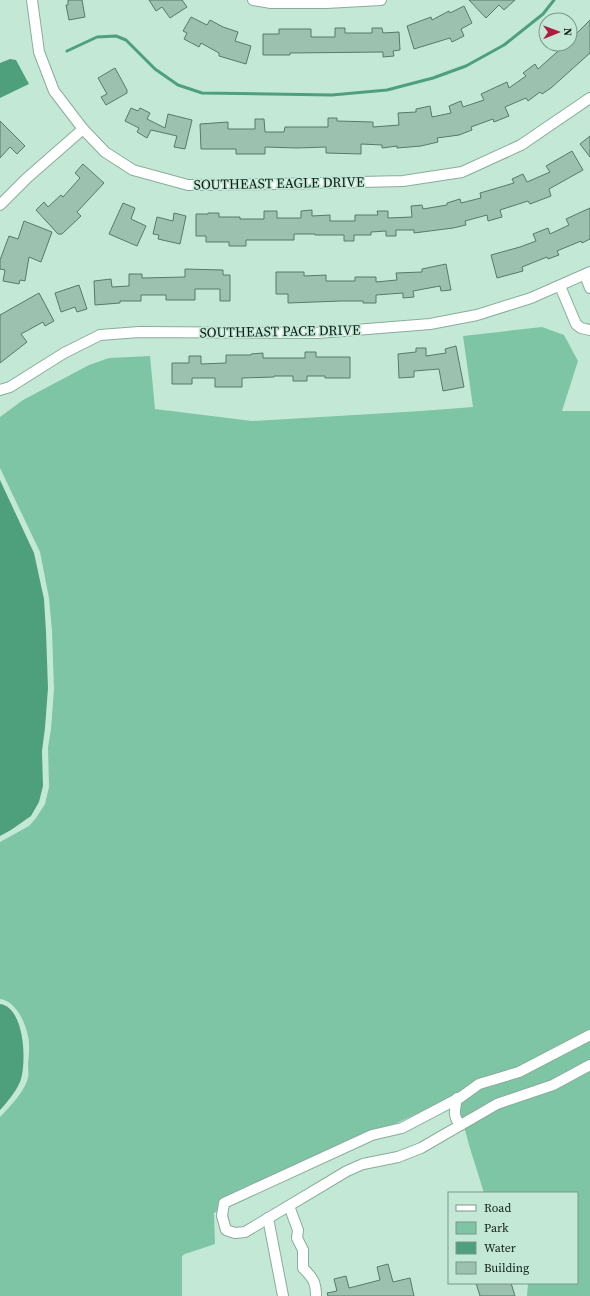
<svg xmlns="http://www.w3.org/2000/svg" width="590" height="1296" font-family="'Source Serif 4',serif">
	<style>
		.green { fill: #7dc5a4 }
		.water { fill: #4ea07d }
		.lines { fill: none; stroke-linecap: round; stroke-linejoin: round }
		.stream { stroke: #4ea07d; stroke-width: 3 }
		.building { fill: #9cc1ae; stroke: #577a69 }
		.street-casing { stroke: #89ad9b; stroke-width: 12 }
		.street { stroke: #fff; stroke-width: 10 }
		.labels { text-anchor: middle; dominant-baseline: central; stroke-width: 3.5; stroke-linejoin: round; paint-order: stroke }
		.street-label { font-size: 14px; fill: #0f1d17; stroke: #c3e9d6 }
	</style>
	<rect width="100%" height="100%" fill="#c3e9d6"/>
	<path class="green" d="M542,327l22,8 14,26 -16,50h28v885h-63l1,-13h49v-90h-93l-15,-48 -13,-49 -191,87 -51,30 1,31 -30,10 -3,2v40h-182v-179c9,-9 26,-27 28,-40 1,-4 0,-9 0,-13 1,-9 2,-19 0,-28 -3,-14 -12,-35 -28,-37v-157l29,-16 7,-8 9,-14 4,-17 -1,-40 3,-18 3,-40 -2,-58 -3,-33 -9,-46 -40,-84v-51l23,-17 66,-35 20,-7 41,-2 5,53 97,12 169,-10 52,-4 -10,-71z"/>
	<g class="water">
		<path d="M10,59l6,1 13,24 -29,14v-35z"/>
		<path d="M0,480l34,73 10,46 2,33 2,56 -3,40 -3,23 1,35 -4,16 -8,14 -20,14 -11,6z"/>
		<path d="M0,1004c25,3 27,60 20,78 -5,11 -12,19 -20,28z"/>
	</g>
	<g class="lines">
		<path class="stream" d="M67,51l30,-14 19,-1 10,4 29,29 23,16 24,8 130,2 55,-5 46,-12 33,-12 38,-21 39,-31 11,-14"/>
	</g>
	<g class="building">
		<path d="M68,0h14l3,17 -16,3 -3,-15h2z"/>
		<path d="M149,0h33l5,7 -17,11 -8,-11 -6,4z"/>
		<path d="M469,0h46l-11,10 -5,-5 -13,13z"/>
		<path d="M464,6l8,17 -11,6 3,7 -12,6 -2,-4 -36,11 -7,-23 24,-9 1,3 17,-9 1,2z"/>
		<path d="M191,17l16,8 3,-5 13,7 15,5 -3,9 16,5 -5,18 -27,-8v-3l-18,-10 -2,4 -15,-8 3,-6 -4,-2z"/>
		<path d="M590,20v33l-39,35 -9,6 -2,-2 -12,9 -2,-3 -21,9 4,9 -15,6 -1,-3 -22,8 1,3 -13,5 -22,3 1,4 -17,4 -24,2v-2l-15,2v-3l-21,-1v10l-35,-1v-6l-29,1 -32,-1v7h-29v-5h-35l-1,-25 28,-2v7h27v-10h9l1,13h19l1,-5h43v-9h9v3l36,1v5l26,-2 -1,-12 18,-1v-3l14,-3 2,11 19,-4 -2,-7 12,-5 2,6 21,-7 -3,-6 26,-12 2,6 17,-12 -3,-3 12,-9 3,5 28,-25h4v-4z"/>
		<path d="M335,28h10v5h27v-5h10l1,5 16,-1 1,18 -7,1 1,5 -11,1v-5l-93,1v2h-27v-21h16v-5h32v8h24z"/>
		<path d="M115,68l12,22v3l-21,12 -5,-8 6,-3 -9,-16z"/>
		<path d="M131,108l7,3 2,-3 10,5 -3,6 18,9 3,-14 24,6 -7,29 -11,-2 3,-11 -26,-6 -4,8 -10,-6 2,-4 -14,-7z"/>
		<path d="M0,121l25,25 -8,8 -7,-7 -10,11z"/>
		<path d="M590,136v21l-10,-13z"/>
		<path d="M572,151l11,19 -34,19 2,7 -21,8 -2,-3 -28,9 2,7 -14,4 -1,-6 -22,6 1,4 -13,3 -39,5v-3h-18v6h-10v-5l-15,1v3h-17v6h-10v-6h-29v-1h-21v6h-48v6h-17v-4h-23v-6h-10v-22h12v-1h11v4h21v2h24v-8h13v7h24v-7l11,-1v6l18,-1v6h25v-6h23l-1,-4h11v7l24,-1 -1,-11 11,-1 1,4 24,-4v-2l13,-4 1,4 20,-5 -1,-5 34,-10 -2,-4 11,-5 4,8 23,-10 -4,-6z"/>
		<path d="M83,164l21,19 -27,29 4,4 -19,18h-4l-22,-24 8,-8 4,5 13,-12 2,2 17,-19 -5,-5z"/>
		<path d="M123,203l12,5 -4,11 15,7 -9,20 -28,-12z"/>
		<path d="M590,208v31l-8,4 -1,-2 -24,10 2,4 -11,4 -1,-2 -25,10 1,4 -26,7 -6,-23 29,-8 16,-6 -3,-7 15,-6 2,6 19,-9 -3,-6z"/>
		<path d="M174,213l12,3 -6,28 -22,-5 1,-4 -6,-1 4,-17 16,4z"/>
		<path d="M24,221l28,11 -11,30 -12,-5 -4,24 -5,-1 -1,4 -16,-3 2,-11 -5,-1v-9l9,-24 9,3z"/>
		<path d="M446,264l5,26 -10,1 -1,-5 -27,5 1,6 -11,1v-5l-27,2v8h-13v-2h-22l-53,2v-9h-12v-22h28v4l22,-1v6h29v-4h21v5l21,-2 -1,-7 26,-1v-3z"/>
		<path d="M185,269l38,1v5h7v26h-10v-12h-25v11h-29v-5h-25v6h-21v2l-25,2 -1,-24 17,-2 1,8 17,-1v-12h13v4l43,-1z"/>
		<path d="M79,285l8,24 -10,3 -2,-5 -14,5 -6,-19z"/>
		<path d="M39,293l15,28 -9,5 -2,-4 -22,12 6,8 -27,21v-48z"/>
		<path d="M456,346l8,41 -21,4 -4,-22 -25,2v6l-15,1 -1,-24 18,-2v-4h10v8l20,-3 -1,-4z"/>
		<path d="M305,352h11v5h34v21h-25v-2h-18v5h-14v-5h-19v1l-32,1v9h-27v-9h-23v6h-20v-21h17v-7h12v8l25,-1v-8h25v-1l12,-1v5h42z"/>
		<path d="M388,1264l5,18 17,-4 4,18h-86l-1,-3 10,-2 -3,-12 12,-3 3,12 31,-8 -3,-13z"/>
		<path d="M476,1283h35l4,13h-35z"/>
	</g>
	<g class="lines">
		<defs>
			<g id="street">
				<path d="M32,0l7,52 15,39 29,38 22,23 28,18 55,15 89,-1 126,-3 59,-9 59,-27 69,-47"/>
				<path d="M253,0l18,3h55l55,-3"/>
				<path d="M0,205l27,-27 56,-49"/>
				<path d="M585,275l5,13"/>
				<path d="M560,286l16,38 5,4 9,2"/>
				<path d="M0,390l10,-3 54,-34 36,-18 39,-3 179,1 112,-9 47,-9 54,-17 59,-26"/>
				<path d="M590,1035l-71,37 -40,12 -18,13 -59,31 -30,7 -148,68 -2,13 4,14 9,3 10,-1 102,-61 16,-7 35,-7 23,-9 76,-44 56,-19 37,-20"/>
				<path d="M457,1098c-2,11 -5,19 4,27"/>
				<path d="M289,1206l9,24 -1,8 6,12v18c10,10 13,14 13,28"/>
				<path d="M268,1218l15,78"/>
			</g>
		</defs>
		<use href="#street" class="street-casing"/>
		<use href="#street" class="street"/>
	</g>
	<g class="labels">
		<g class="street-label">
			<text transform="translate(279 183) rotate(-1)">SOUTHEAST EAGLE DRIVE</text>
			<text transform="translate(280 331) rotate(-1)">SOUTHEAST PACE DRIVE</text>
		</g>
	</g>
	<rect x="448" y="1192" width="130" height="92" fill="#c3e9d6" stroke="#7b978a"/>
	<rect x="456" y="1205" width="20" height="6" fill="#ffffff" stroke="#7b978a"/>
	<text x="484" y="1212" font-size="12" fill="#0f1d17">Road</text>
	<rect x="456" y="1222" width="20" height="12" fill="#7dc5a4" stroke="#7b978a"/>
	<text x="484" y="1232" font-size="12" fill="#0f1d17">Park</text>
	<rect x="456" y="1242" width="20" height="12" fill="#4ea07d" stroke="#7b978a"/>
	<text x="484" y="1252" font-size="12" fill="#0f1d17">Water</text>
	<rect x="456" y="1262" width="20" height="12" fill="#9cc1ae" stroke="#7b978a"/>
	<text x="484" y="1272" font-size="12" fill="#0f1d17">Building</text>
	<g transform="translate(558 32) rotate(89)"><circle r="19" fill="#c3e9d6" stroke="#7b978a"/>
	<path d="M0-3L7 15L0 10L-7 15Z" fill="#af1b41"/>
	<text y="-6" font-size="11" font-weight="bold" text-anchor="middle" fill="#0f1d17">N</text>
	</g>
</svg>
